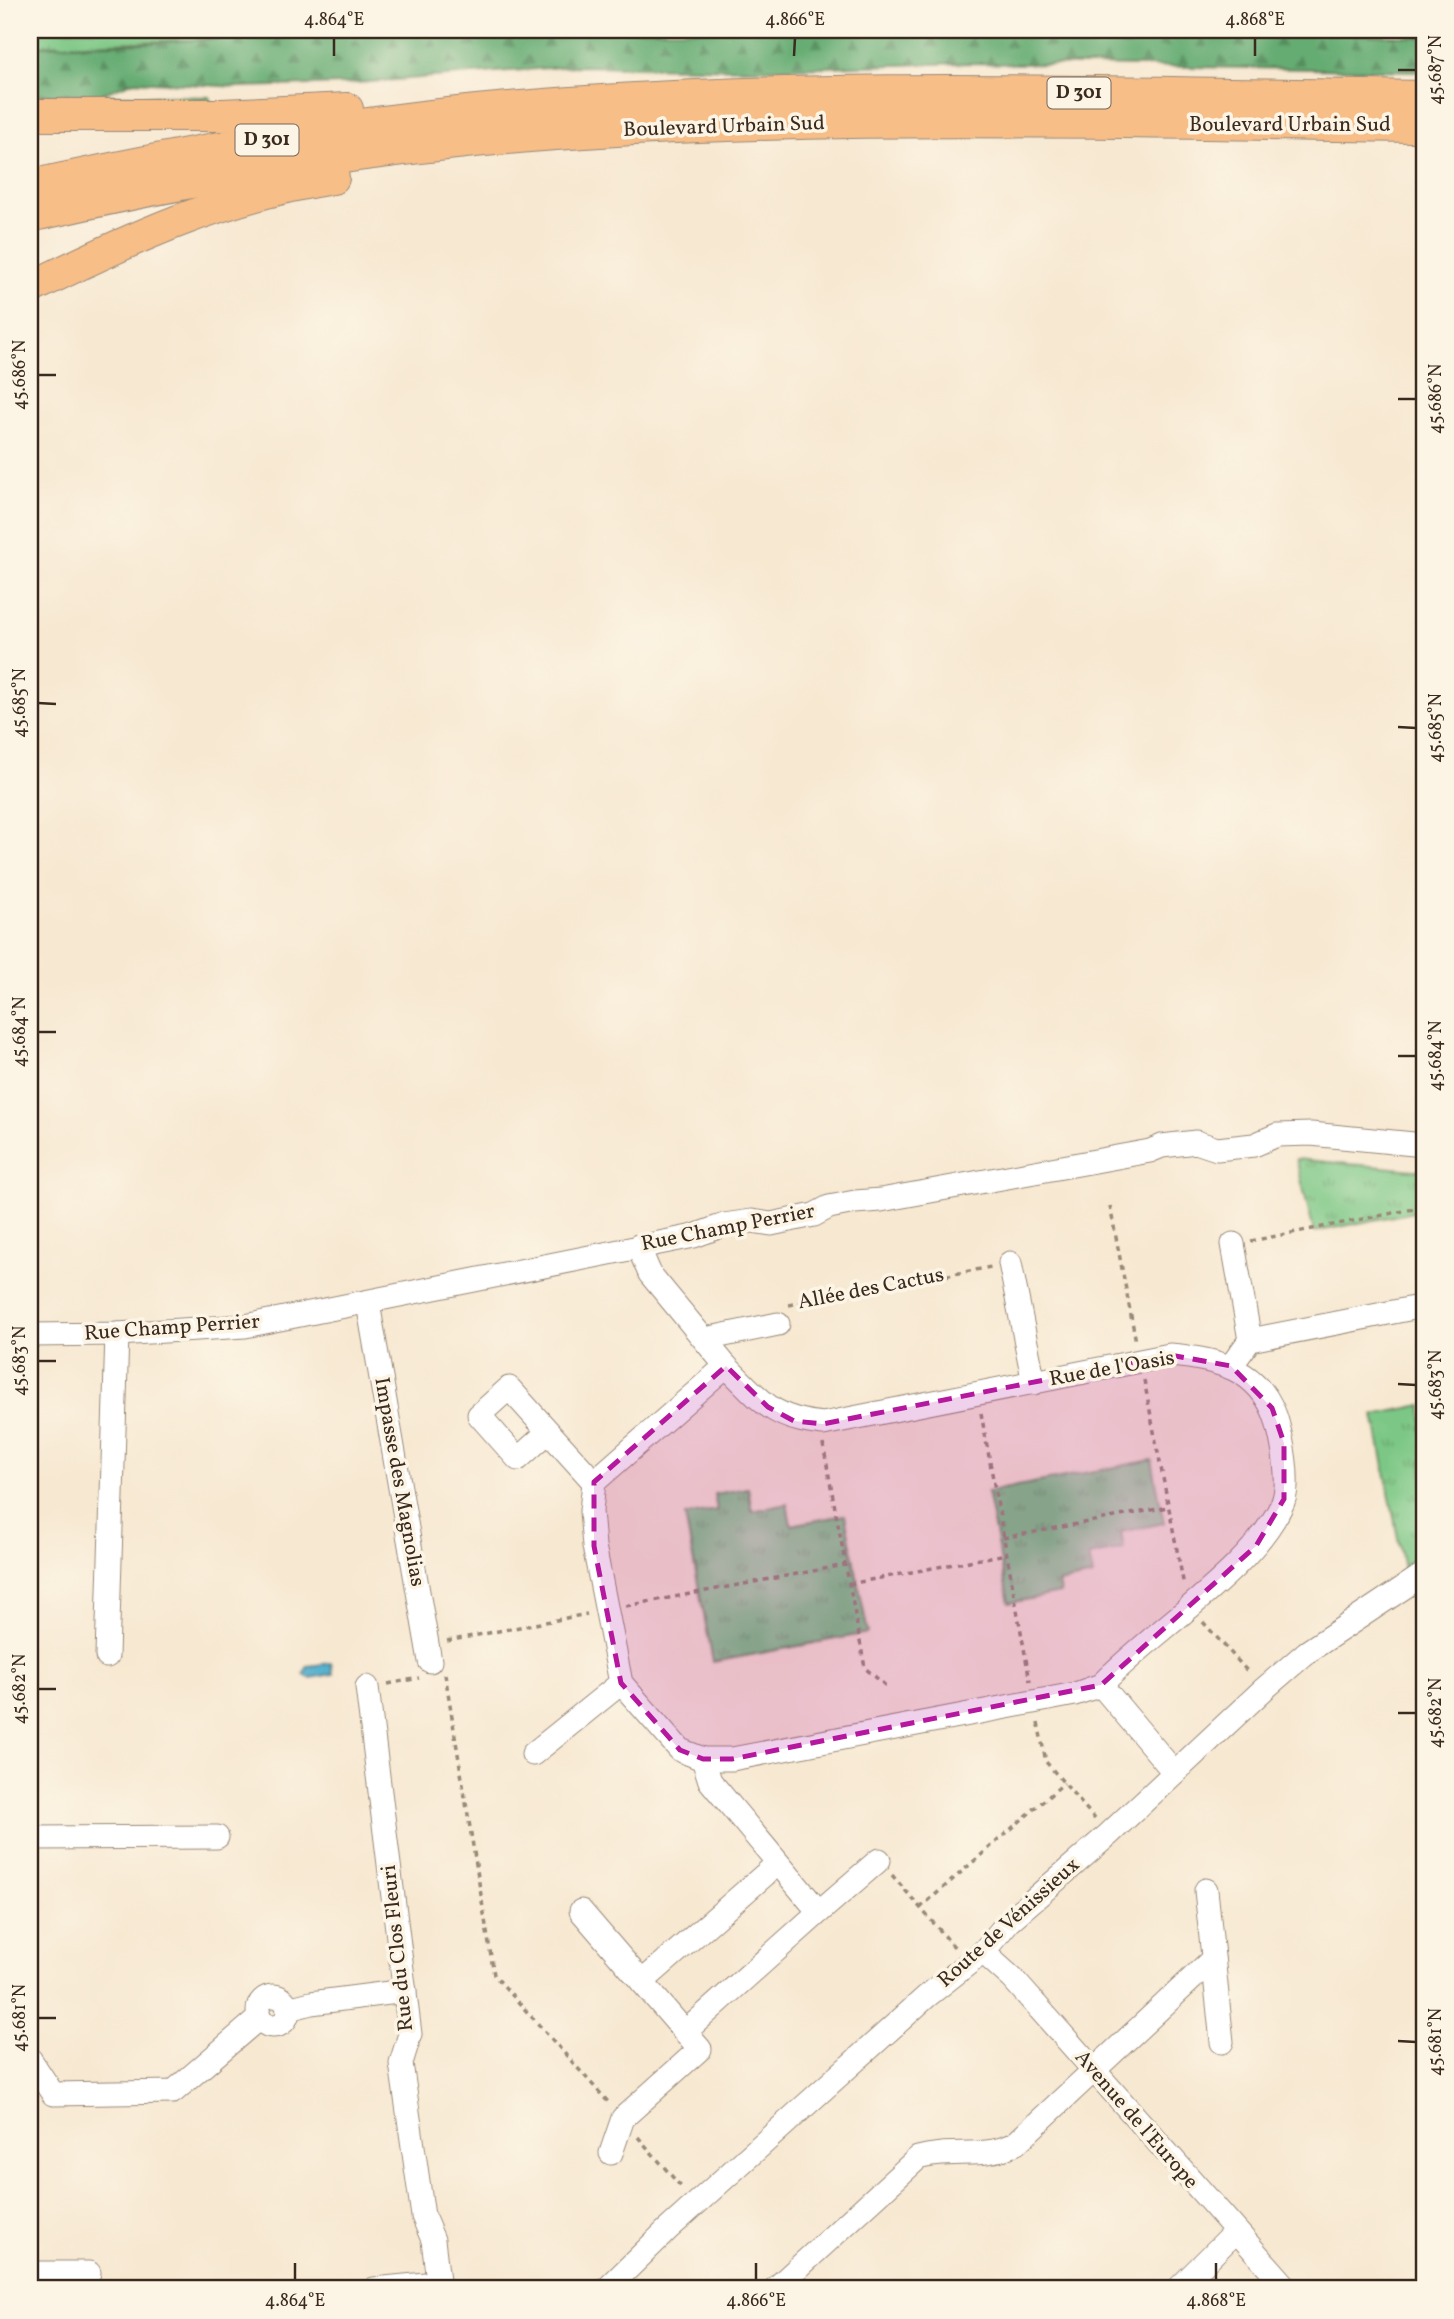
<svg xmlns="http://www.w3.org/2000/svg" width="1454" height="2319" font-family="Vollkorn,serif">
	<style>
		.grass { fill: url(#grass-tufts); stroke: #5c7852; stroke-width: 2 }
		.forest { fill: url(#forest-firs); stroke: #506b48; stroke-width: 2 }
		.water { fill: #4faecd; stroke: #456c76; stroke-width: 2 }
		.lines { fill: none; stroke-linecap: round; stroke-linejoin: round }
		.minor-casing { stroke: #998978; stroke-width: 25 }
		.highway-casing { stroke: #998978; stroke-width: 34 }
		.path { stroke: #998978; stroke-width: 3.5; stroke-dasharray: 5 5; stroke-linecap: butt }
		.minor { stroke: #fff; stroke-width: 23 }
		.highway { stroke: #f7be88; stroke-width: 32 }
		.marked { fill: #b5179e; fill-opacity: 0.2; stroke: #b5179e; stroke-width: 5; stroke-dasharray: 14 9; stroke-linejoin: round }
		.ticks { fill: none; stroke: #3b2a1e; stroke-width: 2.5 }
		.labels { text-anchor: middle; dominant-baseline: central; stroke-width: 7; stroke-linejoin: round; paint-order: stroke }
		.shield { fill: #fcf5e5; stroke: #75675a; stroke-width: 2 }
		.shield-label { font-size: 19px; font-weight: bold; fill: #3b2a1e }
		.street-label { font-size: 21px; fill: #3b2a1e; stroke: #fcf5e5 }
		.neatline { fill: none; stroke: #3b2a1e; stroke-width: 2.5 }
		.ticks-label { font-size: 18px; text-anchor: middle; fill: #3b2a1e }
	</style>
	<defs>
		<pattern id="grass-tufts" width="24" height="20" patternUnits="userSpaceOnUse" patternTransform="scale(1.75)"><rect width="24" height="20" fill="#7cc785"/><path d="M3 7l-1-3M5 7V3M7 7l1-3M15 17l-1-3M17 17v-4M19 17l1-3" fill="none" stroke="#67a26c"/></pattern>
		<pattern id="forest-firs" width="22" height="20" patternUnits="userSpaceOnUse" patternTransform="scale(1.75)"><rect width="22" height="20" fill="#65ac72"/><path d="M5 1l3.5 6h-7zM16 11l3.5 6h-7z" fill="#548c5d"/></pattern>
	</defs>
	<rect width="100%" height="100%" fill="#fcf5e5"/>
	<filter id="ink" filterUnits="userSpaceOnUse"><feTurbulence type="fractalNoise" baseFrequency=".0143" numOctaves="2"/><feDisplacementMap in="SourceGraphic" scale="14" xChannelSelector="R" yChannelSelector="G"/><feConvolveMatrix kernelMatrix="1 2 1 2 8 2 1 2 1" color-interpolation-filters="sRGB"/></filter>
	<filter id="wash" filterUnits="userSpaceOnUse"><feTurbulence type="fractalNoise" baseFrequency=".00686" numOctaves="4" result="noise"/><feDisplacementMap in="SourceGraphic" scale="28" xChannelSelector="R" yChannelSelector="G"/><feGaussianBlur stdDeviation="1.57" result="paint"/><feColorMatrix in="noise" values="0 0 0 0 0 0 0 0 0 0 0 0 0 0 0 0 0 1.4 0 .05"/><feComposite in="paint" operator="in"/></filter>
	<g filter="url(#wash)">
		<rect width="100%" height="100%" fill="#f7e8d1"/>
		<g class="grass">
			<path d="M30,30h433l-433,16z"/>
			<path d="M1199,30h138v4z"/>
			<path d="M30,69l3,25 176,3 2,5 -181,-1z"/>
			<path d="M1296,1159l128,12v39l-110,22z"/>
			<path d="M1422,1405l2,153 -20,11 -30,-154z"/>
			<path d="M1152,1460l12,63 -43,9 3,17 -35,7 4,20 -35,7 2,10 -51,10 -22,-111z"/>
			<path d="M748,1488l4,23 35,-7 4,21 54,-10 23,118 -155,29 -28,-146 32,-6 -3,-16z"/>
		</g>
		<path class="forest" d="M382,30h817l225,7v34l-459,-8 -210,6 -180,-3 -231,18 -105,3 -105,-6 -32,13h-70l-2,-48 115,-3z"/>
		<path class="water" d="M331,1663l2,11 -23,4 -6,-4 4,-8z"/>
	</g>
	<g filter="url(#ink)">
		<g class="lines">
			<defs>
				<g id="minor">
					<path d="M1233,1244l17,96"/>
					<path d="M638,1246l12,28 76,92"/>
					<path d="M1010,1263l24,120"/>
					<path d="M368,1303l62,358"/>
					<path d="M30,1335l87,-1 128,-8 449,-90 30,-11 28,-4 19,3 43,-9 15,-8 26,-5 26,-2 269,-49 12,-5 34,-4 21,7 37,-4 23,-10 34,-1 113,11"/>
					<path d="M705,1339l73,-15"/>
					<path d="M1231,1366l19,-26 174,-34"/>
					<path d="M548,1432l-30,27 -39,-44 30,-27 85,94"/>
					<path d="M107,1656l10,-322"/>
					<path d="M1101,1685l-26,9 -343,65h-29l-23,-9 -59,-67 -27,-137 -3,-35 3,-29 132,-116c35,34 45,53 97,58l347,-69c46,4 89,13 106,63 6,20 15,64 7,84 -29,67 -130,128 -182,183l73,87"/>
					<path d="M367,1687l43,347 -9,29 22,153 10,24 6,49"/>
					<path d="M533,1754l88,-71"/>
					<path d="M30,1838l187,-1"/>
					<path d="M1206,1890l16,152"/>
					<path d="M581,1911l104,121 134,-120 -109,-131 -7,-22"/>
					<path d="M819,1912l60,-52"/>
					<path d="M983,1952l30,27 275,310"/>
					<path d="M642,1982l135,-118"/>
					<circle cx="273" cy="2011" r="15"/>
					<path d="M288,2009l23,-6 94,-12"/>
					<path d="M30,2059l23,35 120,-2 86,-74"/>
					<path d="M611,2153l12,-35 77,-69 -15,-17"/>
					<path d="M30,2273h59"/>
					<path d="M374,2289l62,-6"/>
					<path d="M607,2289l60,-59 259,-233 57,-45 26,-31 99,-86 156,-146 43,-37 117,-78"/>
					<path d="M775,2289l143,-131c33,-10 68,2 98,-15l197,-184"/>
					<path d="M1178,2289l57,-57"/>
				</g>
				<g id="highway">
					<path d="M30,115h192l125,-6"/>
					<path d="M30,186c158,-34 318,-64 479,-78 304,-27 611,-15 915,-11"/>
					<path d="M30,216c146,-34 295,-60 444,-75 315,-30 634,-18 950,-15"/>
					<path d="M30,288c95,-47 197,-94 303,-110"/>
				</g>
			</defs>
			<use href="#minor" class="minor-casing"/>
			<use href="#highway" class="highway-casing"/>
			<g class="path">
				<path d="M1110,1206l26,136"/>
				<path d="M1251,1241l173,-34"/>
				<path d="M789,1305l202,-38"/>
				<path d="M1144,1380l40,206"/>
				<path d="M1424,1407l-6,1 6,35"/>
				<path d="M981,1413l49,268"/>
				<path d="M823,1444l42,224 22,19"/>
				<path d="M1003,1538l165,-31"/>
				<path d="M849,1584l157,-30"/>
				<path d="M626,1606l219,-41"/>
				<path d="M1203,1622l46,51"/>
				<path d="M447,1641l140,-27"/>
				<path d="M445,1674l49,301 116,129"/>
				<path d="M388,1684l31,-6"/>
				<path d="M1038,1723l8,39 49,57"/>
				<path d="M892,1875l64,74"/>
				<path d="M920,1908l144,-125"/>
				<path d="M638,2137l45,52"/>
			</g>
			<use href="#minor" class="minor"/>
			<use href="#highway" class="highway"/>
		</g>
	</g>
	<path class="marked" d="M1170,1355l61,11 41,42 12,35v56l-28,47 -155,139 -369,74h-29l-23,-9 -59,-67 -27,-137v-64l132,-116 42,41 26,14 29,3z"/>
	<path class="ticks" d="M334,56v-18M794,56l1,-18M1255,56v-18M1398,70h18M38,375h18M1398,399h18M38,703l18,1M1398,727l18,1M38,1032h18M1398,1056h18M38,1361h18M1398,1384l18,1M38,1689h18M1398,1713h18M38,2018h18M1398,2041l18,1M295,2280v-17M756,2280v-17M1216,2280v-17"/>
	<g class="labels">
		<g class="shield">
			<rect x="1047.5" y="77.5" width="63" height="31" rx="5"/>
			<rect x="235.5" y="124.5" width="63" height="31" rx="5"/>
		</g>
		<g class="shield-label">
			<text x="1079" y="93">D 301</text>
			<text x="267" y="140">D 301</text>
		</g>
		<g class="street-label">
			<text x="1290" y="125">Boulevard Urbain Sud</text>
			<text transform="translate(724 127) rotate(-2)">Boulevard Urbain Sud</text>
			<text transform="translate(728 1228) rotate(-11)">Rue Champ Perrier</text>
			<text transform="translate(871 1289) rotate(-11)">Allée des Cactus</text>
			<text transform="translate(172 1328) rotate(-4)">Rue Champ Perrier</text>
			<text transform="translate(1112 1369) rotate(-10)">Rue de l'Oasis</text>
			<text transform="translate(399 1482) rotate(80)">Impasse des Magnolias</text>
			<text transform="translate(1009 1923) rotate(-42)">Route de Vénissieux</text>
			<text transform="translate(398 1948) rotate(-96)">Rue du Clos Fleuri</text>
			<text transform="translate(1136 2120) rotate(49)">Avenue de l'Europe</text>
		</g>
	</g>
	<rect width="1454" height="2319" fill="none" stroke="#fcf5e5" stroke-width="77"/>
	<rect x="38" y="38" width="1378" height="2242" class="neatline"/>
	<g class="ticks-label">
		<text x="334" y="25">4.864°E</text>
		<text x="795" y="25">4.866°E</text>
		<text x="1255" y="25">4.868°E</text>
		<text transform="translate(1435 70) rotate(-90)" y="6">45.687°N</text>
		<text transform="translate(19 375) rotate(-90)" y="6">45.686°N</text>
		<text transform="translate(1435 399) rotate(-90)" y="6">45.686°N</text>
		<text transform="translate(19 703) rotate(-90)" y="6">45.685°N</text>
		<text transform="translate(1435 728) rotate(-90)" y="6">45.685°N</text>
		<text transform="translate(19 1032) rotate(-90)" y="6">45.684°N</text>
		<text transform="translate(1435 1056) rotate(-90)" y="6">45.684°N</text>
		<text transform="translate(19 1361) rotate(-90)" y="6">45.683°N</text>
		<text transform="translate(1435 1385) rotate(-90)" y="6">45.683°N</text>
		<text transform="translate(19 1689) rotate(-90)" y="6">45.682°N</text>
		<text transform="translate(1435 1713) rotate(-90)" y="6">45.682°N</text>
		<text transform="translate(19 2018) rotate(-90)" y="6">45.681°N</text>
		<text transform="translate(1435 2042) rotate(-90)" y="6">45.681°N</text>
		<text x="295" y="2306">4.864°E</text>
		<text x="756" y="2306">4.866°E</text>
		<text x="1216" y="2306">4.868°E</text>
	</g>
</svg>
